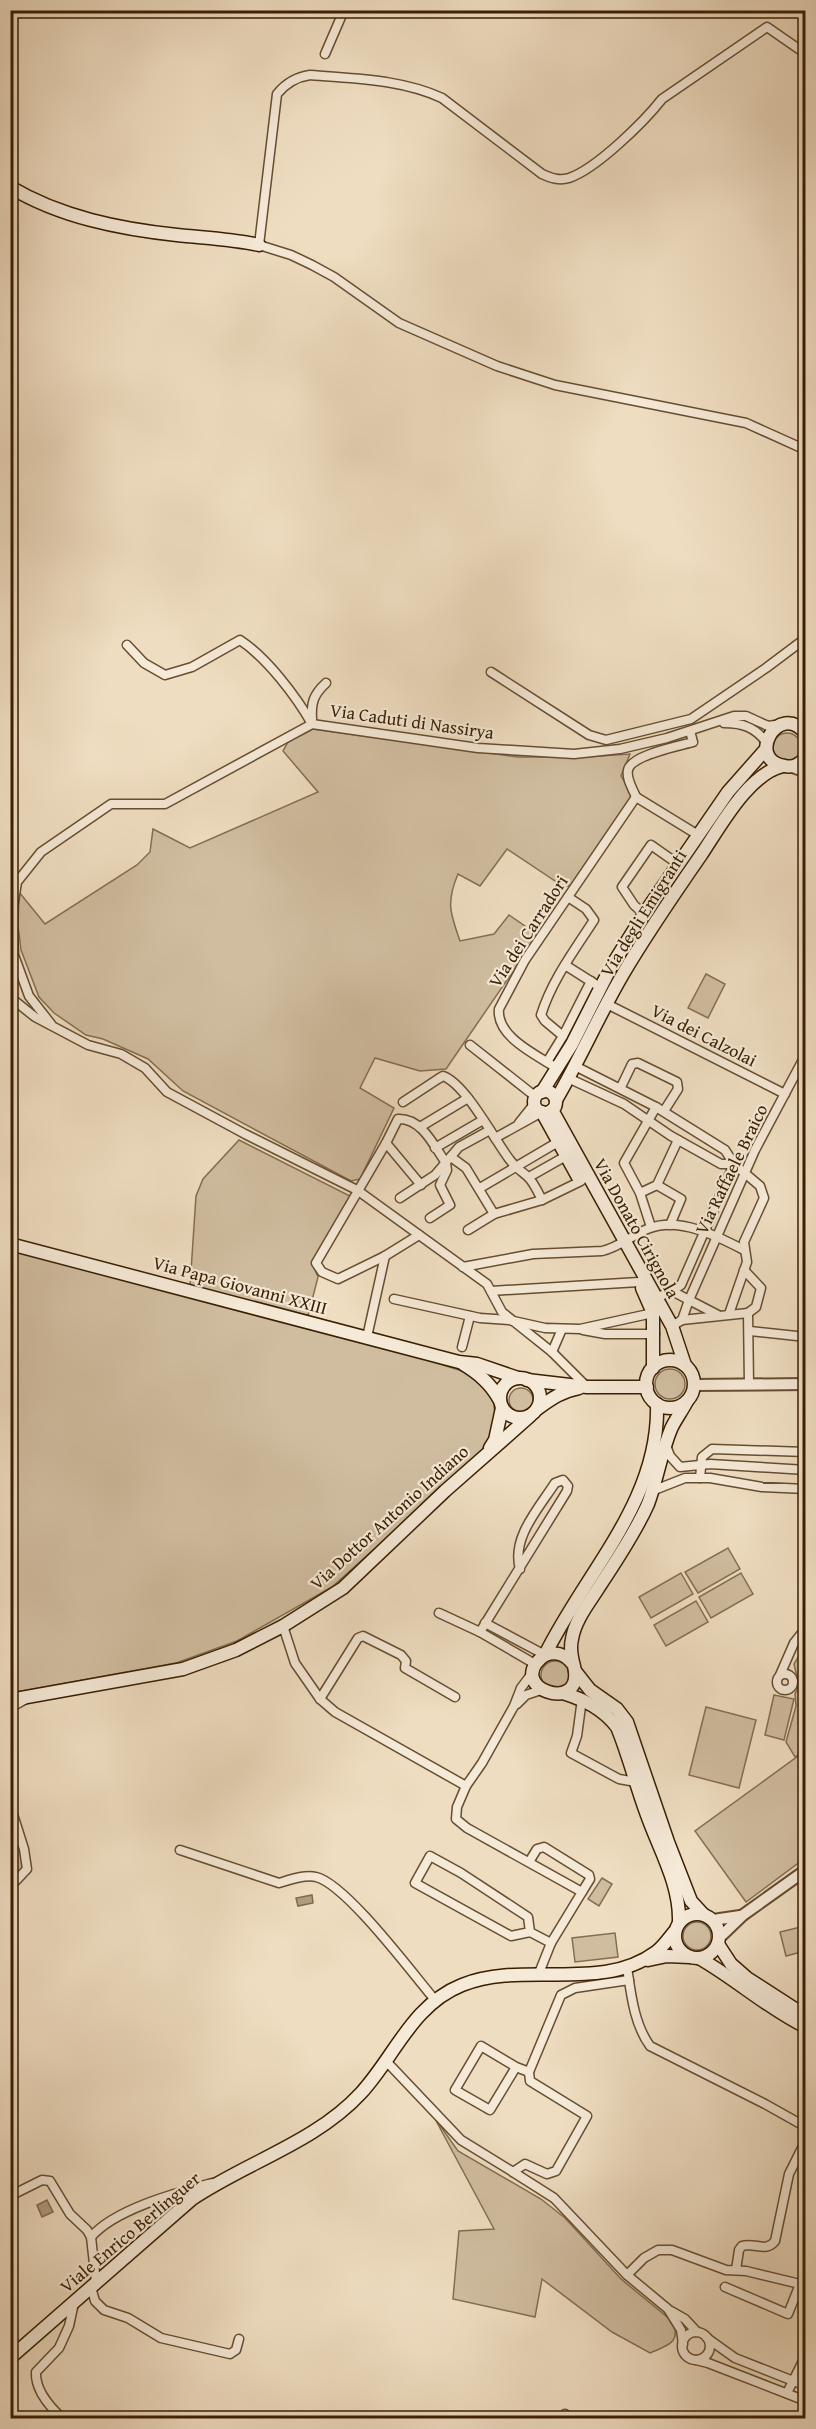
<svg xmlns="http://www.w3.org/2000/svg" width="816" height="2429" font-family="'Gentium Book Plus',serif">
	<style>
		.green { fill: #d0bda0; stroke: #846e50; stroke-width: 1.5 }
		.water { fill: #b19c7f; stroke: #816a4c; stroke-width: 1.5 }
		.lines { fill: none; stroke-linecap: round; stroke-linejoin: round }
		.minor-casing { stroke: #664e30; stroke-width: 11 }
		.tertiary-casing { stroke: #664e30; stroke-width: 14 }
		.secondary-casing { stroke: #391f00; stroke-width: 15 }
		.minor { stroke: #f5e9d7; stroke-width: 8 }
		.tertiary { stroke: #f5e9d7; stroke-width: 10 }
		.secondary { stroke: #f5e9d7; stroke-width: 12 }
		.labels { text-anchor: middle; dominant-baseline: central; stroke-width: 4.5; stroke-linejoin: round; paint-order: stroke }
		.street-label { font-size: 18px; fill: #391f00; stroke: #f5e9d7 }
	</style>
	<rect width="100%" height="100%" fill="#efddc1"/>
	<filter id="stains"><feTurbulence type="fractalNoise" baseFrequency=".00333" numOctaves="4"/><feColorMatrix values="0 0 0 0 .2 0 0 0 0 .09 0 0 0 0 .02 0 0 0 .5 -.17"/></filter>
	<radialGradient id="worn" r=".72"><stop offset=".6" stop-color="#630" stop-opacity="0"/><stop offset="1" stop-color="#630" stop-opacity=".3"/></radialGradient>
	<g class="green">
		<path d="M313,729l205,28h66l46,-3 -9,22 12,20 -61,89 -8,2 -57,-38 -27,37 -22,-12c-12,28 -8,39 2,67l34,-7 15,-19 29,20 -92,134 -26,2 -45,-13 -15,30 34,20 -34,71 -9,2 -168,-90 -35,-32 -45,-20 -17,-4 -32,-22 -15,-16 -18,-47 -3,-24 1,-34 26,32 92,-59 13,-13 3,-23 37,19 128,-56 -35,-41 5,-9z"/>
		<circle cx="787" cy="747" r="14"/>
		<path d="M706,974l19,10 -17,34 -20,-10z"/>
		<path d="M239,1140l111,56 -37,69 5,12 -10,39 -118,-30 6,-90 7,-17z"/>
		<path d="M10,1248l376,99 73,23 19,9 15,18 3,27 -16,30 -148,133 -95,54 -61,22 -165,30z"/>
		<circle cx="670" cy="1384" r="15"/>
		<circle cx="521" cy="1400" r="12"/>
		<path d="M728,1548l12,21 -42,24 -13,-21z"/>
		<path d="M681,1573l12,21 -42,24 -12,-21z"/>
		<path d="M741,1573l12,21 -42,24 -12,-21z"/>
		<path d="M696,1601l12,21 -42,24 -12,-21z"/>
		<path d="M805,1645v105l-10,7 -9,-15 10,-36 -1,-12 4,-9 -5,-21z"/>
		<circle cx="555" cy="1675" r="14"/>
		<path d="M774,1695l20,4 -10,41 -19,-5z"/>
		<path d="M706,1707l50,13 -17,68 -50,-13z"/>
		<path d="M805,1751v107l-59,44 -51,-71z"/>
		<path d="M10,1814l17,52 -17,16z"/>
		<path d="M602,1878l10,6 -13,22 -11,-7z"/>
		<circle cx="697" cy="1936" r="14"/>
		<path d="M805,1926v25l-19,5 -6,-24z"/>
		<path d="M615,1933l3,24 -43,5 -3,-24z"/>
		<path d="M434,2117l24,34 83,48 24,19 56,61 51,42c10,22 -4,24 -22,32l-38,-21 -70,-53 -7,38 -82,-18 6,-68 35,-2z"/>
	</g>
	<g class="water">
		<path d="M312,1895l1,8 -15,3 -2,-8z"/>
		<path d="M47,2200l6,12 -11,5 -5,-12z"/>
	</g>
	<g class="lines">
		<defs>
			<g id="minor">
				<path d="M325,54l19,-44"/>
				<path d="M806,54l-39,-27 -105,72c-18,23 -66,70 -93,79 -10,3 -18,0 -27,-4l-100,-76c-41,-19 -87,-19 -132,-23 -14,2 -24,8 -33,19l-18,151 32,10 21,10 22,12 65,46 98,43 58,19 191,38 60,27"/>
				<path d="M127,645l17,18 21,12 27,-8 48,-27c27,18 56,56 72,84"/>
				<path d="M491,672l98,63 17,5 85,-21 75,-51 40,-30"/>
				<path d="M312,720c-1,-17 1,-25 14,-37"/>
				<path d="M724,723c18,0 31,4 42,19"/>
				<path d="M636,797c-3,-8 -10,-18 -8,-27 3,-15 51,-24 65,-28l-3,-11"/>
				<path d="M636,797l62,38"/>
				<path d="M644,914l-10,-9 -12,-18 29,-42 27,19"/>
				<path d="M565,965l30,19"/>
				<path d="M10,997l25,20 53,28 33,9 24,14 22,24 78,42 112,56 130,94 15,28 50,40 34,34"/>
				<path d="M607,1004l178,90"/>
				<path d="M51,1024l-22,-28 -15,-41 -2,-40 5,-33 24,-30 70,-48h54l147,-80 166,24 96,6 46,-5 47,-11 67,-22h12l22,10 14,-2"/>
				<path d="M563,1036l28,-55"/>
				<path d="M470,1045l66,52"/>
				<path d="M547,1062l16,-26 -18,-15 -4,-6c11,-35 33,-64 53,-95l-8,-11 -18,-12"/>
				<path d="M575,1066l81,41 69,43 9,14 26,22 4,12 -20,44 3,20 -18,52"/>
				<path d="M558,1069c-21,-14 -62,-32 -59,-60l26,-49 111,-163"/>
				<path d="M568,1078l56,26 47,32 50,28h13"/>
				<path d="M621,1087l11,-23 6,-1 39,19 1,7 -14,22"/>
				<path d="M403,1102l35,-23 5,-3c23,8 52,65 67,84 5,7 11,11 17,16 6,5 11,16 15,24"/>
				<path d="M519,1123l16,-20"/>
				<path d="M420,1127l48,-29"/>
				<path d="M495,1138l47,-26"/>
				<path d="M386,1143l12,-24c24,-1 36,27 48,44l1,7 -7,15 10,20 -20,13"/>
				<path d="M435,1148l48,-28"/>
				<path d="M451,1157l15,11 28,46"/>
				<path d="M529,1177l37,-21"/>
				<path d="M657,1185l24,14 -11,26"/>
				<path d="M480,1188l78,-46"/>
				<path d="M640,1193l17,-8 21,-45"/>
				<path d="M400,1198l35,-23 24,-28 31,-17"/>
				<path d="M651,1227l-11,-34 -16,-30 32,-56"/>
				<path d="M468,1230l26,-16 48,-14 39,-19"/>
				<path d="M419,1235l-34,21 -47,23 -16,-7 -6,-9 70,-120 35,42"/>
				<path d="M463,1267l70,-13 69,-3c18,-4 31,-17 48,-23 30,-11 67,8 94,22"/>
				<path d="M744,1270l17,18 -5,19 -8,6"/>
				<path d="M491,1291l148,-9"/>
				<path d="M672,1291l9,-6 53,-121"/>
				<path d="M656,1298l16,-7 17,9 -7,20 -10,6"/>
				<path d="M394,1299l86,19 29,2 36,8 35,1 73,-16"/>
				<path d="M748,1313l1,72"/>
				<path d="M718,1315l-29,-15 66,-150 51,-96"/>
				<path d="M682,1320l66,-7"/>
				<path d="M583,1330l22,4h50"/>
				<path d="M750,1331l56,6"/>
				<path d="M367,1337l18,-81"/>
				<path d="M462,1347l8,-31"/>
				<path d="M552,1352l10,-23"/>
				<path d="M666,1445l4,11 10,11 30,-3 96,6"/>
				<path d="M700,1478l2,-21 10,-8 94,3"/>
				<path d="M652,1491l33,-13h25l52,9 44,2"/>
				<path d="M439,1613l41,19 55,32"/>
				<path d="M485,1623l60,32"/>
				<path d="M283,1626l12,37 25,36 15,13 131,74"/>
				<path d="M480,1632l87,-141 1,-5 -5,-6 -8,3c-16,25 -44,55 -35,86"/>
				<path d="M533,1672l-12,16 -7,18 -32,57 -16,23 -9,21 -1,12 11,9 115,64 -31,51 -12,30"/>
				<circle cx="785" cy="1682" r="8"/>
				<path d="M780,1675l14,-32 12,-15"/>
				<path d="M320,1699l38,-61 5,-2 38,19 5,6 -1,7 50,29"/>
				<path d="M582,1699l-5,37 -6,17 48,26 17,3"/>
				<path d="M517,1704l9,-9 15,-5"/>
				<path d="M10,1708l16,-9"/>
				<path d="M10,1805l14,44 3,20 -17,18"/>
				<path d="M180,1850l99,33c10,-3 26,-9 37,-6 30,7 96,96 119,123"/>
				<path d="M529,1862l8,-13 7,-2 45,28 1,4 -8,13"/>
				<path d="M530,1932l-2,-15 -67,-44 -31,-17 -15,27 96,53 19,-4 21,11"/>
				<path d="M627,1967c4,27 7,57 23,79l115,58 41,23"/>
				<path d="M386,2061l75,79 52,32 12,-8 22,10 9,-3 31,-55 -57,-35 -1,-9 32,-77 14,-7 54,-8"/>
				<path d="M516,2067l-26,43 -35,-20 26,-44 35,21 13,5"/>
				<path d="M513,2172l41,26 73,77 41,34 13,21 2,14"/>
				<path d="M10,2196l32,-16 8,1 20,33 17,16 4,7c24,-28 85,-44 121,-54"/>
				<path d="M91,2237l5,45"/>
				<path d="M806,2241v10"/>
				<path d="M736,2270l3,-20 3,-4c13,-4 24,7 33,-5l14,-67 17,-34"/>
				<path d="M627,2275l17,-17 14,-8h14l54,20 20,1 54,13"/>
				<path d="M91,2287l4,14 9,9 24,8 33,20 69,16 6,-4 3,-11"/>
				<path d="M725,2287l63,27 12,-30 6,1"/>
				<path d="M671,2311l14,8 12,13"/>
				<circle cx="696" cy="2346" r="14"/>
				<path d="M707,2338l28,20 71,28"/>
				<path d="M696,2360l12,3 98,38"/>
				<path d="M787,2393l19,-38"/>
				<path d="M62,2418c-12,-11 -27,-28 -26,-46l23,-24 10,-22 5,-23"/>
				<path d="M563,2418l2,-4"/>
			</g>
			<g id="tertiary">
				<path d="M790,766l16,6"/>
				<path d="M694,1385l112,-1"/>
				<path d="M713,1920l27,-4"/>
				<path d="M719,1938l24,-23 63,-45"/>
			</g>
			<g id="secondary">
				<path d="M10,187c50,30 110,42 167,48 27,3 55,4 82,10"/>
				<path d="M806,734c-28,-35 -61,27 -21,32 8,2 16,-3 21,-9"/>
				<circle cx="545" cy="1102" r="11"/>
				<path d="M542,1092l30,-48 39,-77 33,-53 84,-122 38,-43"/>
				<path d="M556,1100c24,-41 43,-85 67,-126 24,-41 51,-80 78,-119 19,-28 47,-81 82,-89"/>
				<path d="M552,1110l120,216 13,39"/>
				<path d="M542,1112l36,65"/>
				<path d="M10,1244l449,118 18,2 41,14"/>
				<path d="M642,1288l11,25v55"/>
				<circle cx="670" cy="1384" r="24"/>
				<path d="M463,1364c16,10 27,19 36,35"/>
				<circle cx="520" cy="1398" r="20"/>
				<path d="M527,1380l60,7h60"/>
				<path d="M537,1409c14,-10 25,-18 42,-21"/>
				<path d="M490,1448l5,-8 7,-32"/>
				<path d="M545,1655c40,-82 115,-154 112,-251"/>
				<path d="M573,1664c-8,-10 -16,-13 -28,-9 -44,32 41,62 29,11 -2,-7 -4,-19 -2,-27 3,-19 17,-36 27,-52 16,-24 38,-58 49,-83 9,-24 13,-51 23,-75 4,-9 11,-18 16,-28"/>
				<path d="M575,1671l15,19 27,19 10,13 41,120 23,59 12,13"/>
				<path d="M563,1693c22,7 40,16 54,34 12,29 19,59 30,88 12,34 33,69 32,106"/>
				<path d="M10,1700l173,-31 53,-19 47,-24 60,-38 102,-97 85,-75"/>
				<circle cx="697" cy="1936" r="22"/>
				<path d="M718,1944l13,20 16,14 59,38"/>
				<path d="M699,1958c37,21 68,50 107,69"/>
				<path d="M648,1960l19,-4 23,1"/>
				<path d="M10,2358l182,-159c55,-37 124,-57 169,-106 34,-37 51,-88 101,-108 62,-25 139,8 194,-33 7,-5 13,-14 18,-20"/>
			</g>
		</defs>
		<use href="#minor" class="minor-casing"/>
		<use href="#tertiary" class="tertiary-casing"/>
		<use href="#secondary" class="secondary-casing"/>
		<use href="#minor" class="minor"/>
		<use href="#tertiary" class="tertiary"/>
		<use href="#secondary" class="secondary"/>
	</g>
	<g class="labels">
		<g class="street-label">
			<text transform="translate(412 721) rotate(8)">Via Caduti di Nassirya</text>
			<text transform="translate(643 913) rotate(-58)">Via degli Emigranti</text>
			<text transform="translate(528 931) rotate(-57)">Via dei Carradori</text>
			<text transform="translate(704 1035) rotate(27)">Via dei Calzolai</text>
			<text transform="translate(731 1169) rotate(-64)">Via Raffaele Braico</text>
			<text transform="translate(637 1228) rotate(61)">Via Donato Cirignola</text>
			<text transform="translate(240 1285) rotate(15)">Via Papa Giovanni XXIII</text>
			<text transform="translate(389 1517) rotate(-42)">Via Dottor Antonio Indiano</text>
			<text transform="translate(130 2232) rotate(-40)">Viale Enrico Berlinguer</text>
		</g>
	</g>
	<rect width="816" height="2429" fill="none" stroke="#efddc1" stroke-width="36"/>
	<rect x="12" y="12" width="792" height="2405" fill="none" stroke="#391f00" stroke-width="3"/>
	<rect x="18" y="18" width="780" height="2393" fill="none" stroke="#391f00" stroke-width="1.5"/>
	<rect width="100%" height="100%" filter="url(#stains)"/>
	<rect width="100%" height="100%" fill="url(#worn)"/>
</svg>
